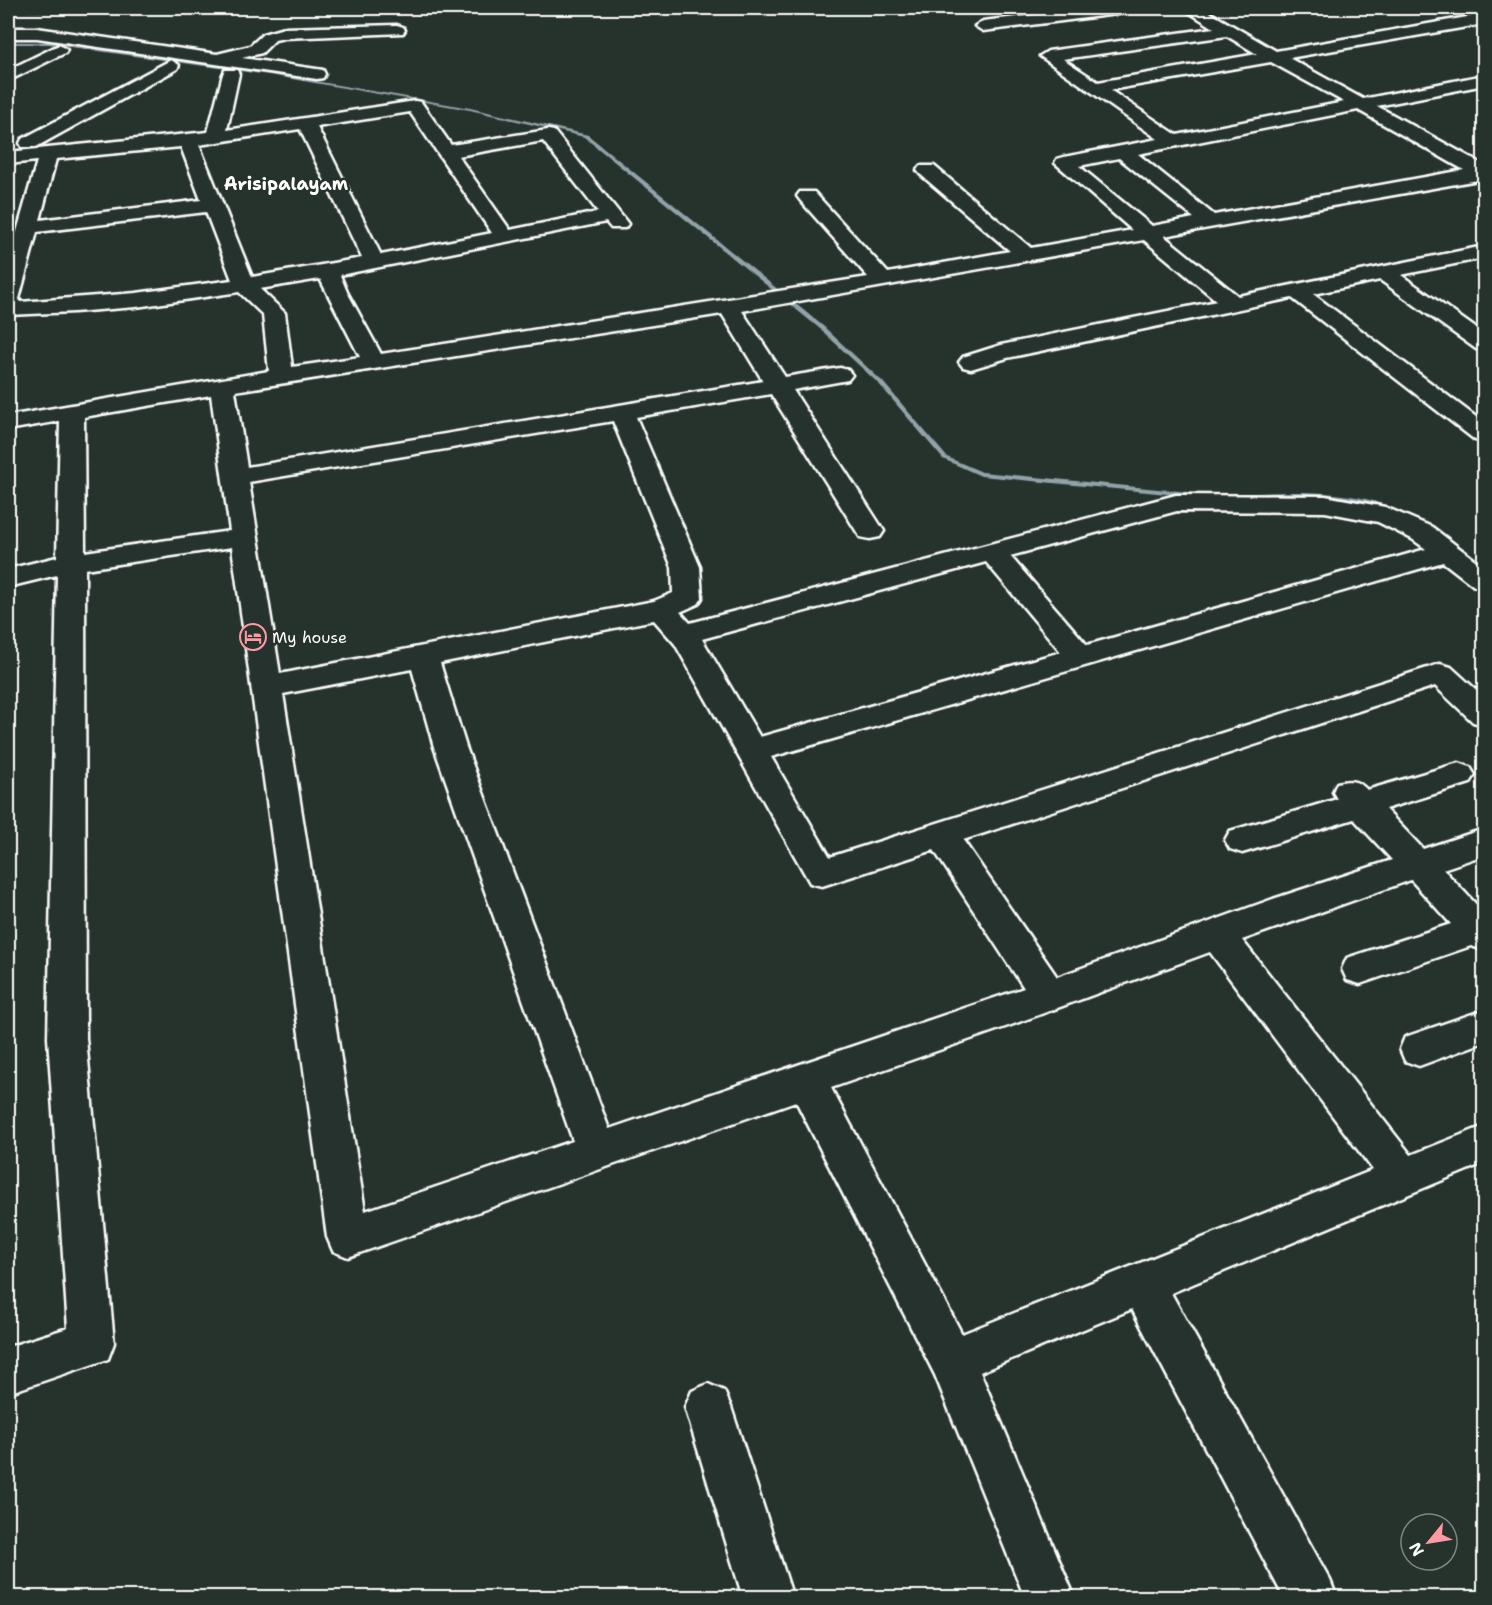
<svg xmlns="http://www.w3.org/2000/svg" width="1492" height="1605" font-family="'Shantell Sans',sans-serif">
	<style>
		.lines { fill: none; stroke-linecap: round; stroke-linejoin: round }
		.stream { fill: #92a3a9; fill-rule: evenodd }
		.street-casing { stroke: #fff; stroke-width: 5 }
		.street { fill: #26332d; fill-rule: evenodd }
		.wall { fill: #615752; stroke: #fff; stroke-width: 1.5 }
		.shaded-wall { fill: #4f4742; stroke: #fff; stroke-width: 1.5 }
		.labels { text-anchor: middle; dominant-baseline: central; stroke-width: 5; stroke-linejoin: round; paint-order: stroke }
		.poi-label { font-size: 16px; fill: #fff; stroke: #26332d; text-anchor: start }
		.far-district-label { font-size: 18px; font-weight: bold; fill: #fff; stroke: #26332d }
	</style>
	<rect width="100%" height="100%" fill="#26332d"/>
	<filter id="ink" filterUnits="userSpaceOnUse"><feTurbulence type="fractalNoise" baseFrequency=".0167" numOctaves="2"/><feDisplacementMap in="SourceGraphic" scale="12" xChannelSelector="R" yChannelSelector="G"/><feConvolveMatrix kernelMatrix="1 2 1 2 8 2 1 2 1" color-interpolation-filters="sRGB"/></filter>
	<g filter="url(#ink)">
		<g class="lines">
			<g class="stream">
				<path d="M8,42h41l220,31 201,35 118,27 235,191 60,56 64,75 35,15 227,22 4,2 -4,2 -228,-22 -38,-17 -64,-75 -60,-56 -235,-191 -114,-27 -201,-35 -220,-31h-41z"/>
				<path d="M1289,492c31,0 81,2 107,19l-4,2c-13,-4 -26,-10 -40,-12 -41,-8 -84,-5 -126,-3l-4,-2 4,-2z"/>
				<path d="M1458,548h6l20,16v5h-3l-23,-17z"/>
			</g>
			<defs>
				<g id="street">
					<path d="M1092,8h41l-8,5 -142,18 -8,-5 8,-5z"/>
					<path d="M1185,8h17l74,43 208,-37v10l-195,34 74,41 121,-24v10l-107,21 107,59v14l-320,57 74,60 246,-50v12l-83,17 83,59v17l-8,-2 -96,-69 -67,14 171,129v19l-9,-2 -183,-142 -285,60 -36,11 -8,-2 -4,-5 4,-5 38,-12 216,-44 -73,-61 -402,71 43,66 55,-9 8,2 4,5 -4,5 -55,10 91,141 -4,6 -10,2 -10,-2 -89,-143 -135,23 64,150 2,31 -4,6 -18,8 10,11 486,-128 149,1 60,11 47,20 52,40v22l-10,-3 -31,-24 -672,195 59,100 610,-193 11,3 33,30v28l-11,-3 -38,-36 -472,154 94,137 216,-78 119,-39 -38,-41 -112,34 -12,-4 -5,-9 5,-9 107,-32 -4,-7 4,-9c13,-3 21,-3 30,7l92,-27 11,4 5,8 -5,8 -85,26 38,40 61,-20v26l-41,14 41,44v37l-13,-4 -111,38 -13,-4 -5,-11 5,-11 104,-34 -40,-44 -169,60 169,215 73,-29v37l-313,130 159,287 7,18h-53l-152,-289 -152,63 95,226h-50l-90,-223 -139,-274 -448,156 -15,-6 -6,-14 -95,-690 -147,22 1,469 28,305 -6,16 -100,34v-46l60,-19 -20,-290 9,-463 -49,12v-18l49,-12 3,-136 -52,9v-14l261,-45 -6,-56 -24,-23 -103,15 -62,5 -66,3v-52l29,-102 -29,3v-12l200,-20 15,-58 2,-4h12l2,4 -12,56 188,-29 6,1 30,43 97,-15 6,1 71,89 3,4 -3,4h-14l-5,-6 -266,53 7,17 34,62 487,-77 -68,-77 -3,-4 3,-4h14l74,81 122,-22 -90,-77 -3,-4 3,-4h14l97,82 101,-18 -77,-67 2,-4 7,-2 94,-18 -118,-83 8,-5 166,-23 -27,-17zM1227,36l30,18 -159,28 -35,-23zM1271,62l73,40 -167,33 -67,-45zM1358,110l106,60 -250,45 -76,-61zM410,112l82,121 -111,22 -64,-128zM300,129l62,129 -110,19 -53,-132zM543,141l55,71 -88,18 -52,-74zM181,147l20,53 -161,20 16,-61zM1119,158l75,60 -42,8 -73,-60zM206,212l26,68 -96,13 -116,9 -1,-3 18,-67zM320,279l40,78 -68,10 -7,-54 -25,-24zM722,314l41,67 -516,86 -12,-76zM211,395l19,136 -145,21 -1,-135zM613,421l59,146 1,26 -19,8 -374,73 -31,-192zM1177,511l148,1 53,10 34,17 14,10 -339,96 -77,-89zM986,562l75,90 -301,85 -58,-98zM654,620l21,24 135,239 12,3 112,-36 90,138 -415,141 -143,-382 -26,-84zM412,669l22,78 139,394 -208,70 -82,-517zM1210,952l163,218 -411,164 -131,-246 180,-63z"/>
					<path d="M397,25l6,2 2,3 -2,3 -119,5 -9,2 -13,13 -20,5 81,12 2,4 -2,4 -6,1 -280,-41h-29v-10h29l180,26 33,-8 13,-12 21,-6z"/>
					<path d="M59,45l8,5 -2,3 -57,28v-11z"/>
					<path d="M171,60l8,5 -2,4 -141,78h-14l-2,-4 2,-4z"/>
					<path d="M1484,1010v32l-65,24 -14,-5 -5,-12 5,-12z"/>
					<path d="M708,1384l16,7 7,16 62,191h-50l-58,-191 7,-16z"/>
				</g>
			</defs>
			<use href="#street" class="street-casing"/>
			<use href="#street" class="street"/>
		</g>
		<path class="wall" d="M10,8h139l-6,5 -132,-3z"/>
		<path class="shaded-wall" d="M141,8h8l-6,5z"/>
	</g>
	<defs>
		<symbol id="hotel-ring" viewBox="-11 -11 22 22"><circle r="9.5" fill="#26332d" stroke="#ff9aa2" stroke-width="1.5"/><path d="M-6-4.5h1.5V1H6V5H4.5V3h-9V5H-6ZM-4 0a1.8 1.8 0 1 1 3.6 0ZM.5 0V-2.5h3Q6-2.5 6 0Z" fill="#ff9aa2"/></symbol>
	</defs>
	<g fill-rule="evenodd">
		<use href="#hotel-ring" x="238" y="622" width="30" height="30"/>
	</g>
	<g class="labels">
		<g class="poi-label">
			<text x="272" y="637">My house</text>
		</g>
		<g class="far-district-label">
			<text x="286" y="184">Arisipalayam</text>
		</g>
	</g>
	<rect width="1492" height="1605" fill="none" stroke="#26332d" stroke-width="30"/>
	<rect x="15" y="15" width="1462" height="1575" fill="none" stroke="#fff" stroke-width="2" filter="url(#ink)"/>
	<g transform="translate(1429 1542) rotate(240)"><circle r="28" fill="#26332d" stroke="#7d8581" stroke-width="1.5"/>
	<path d="M0-4.5L10 22L0 15L-10 22Z" fill="#ff9aa2"/>
	<text y="-9" font-size="16" font-weight="bold" text-anchor="middle" fill="#ffffff">N</text>
	</g>
</svg>
